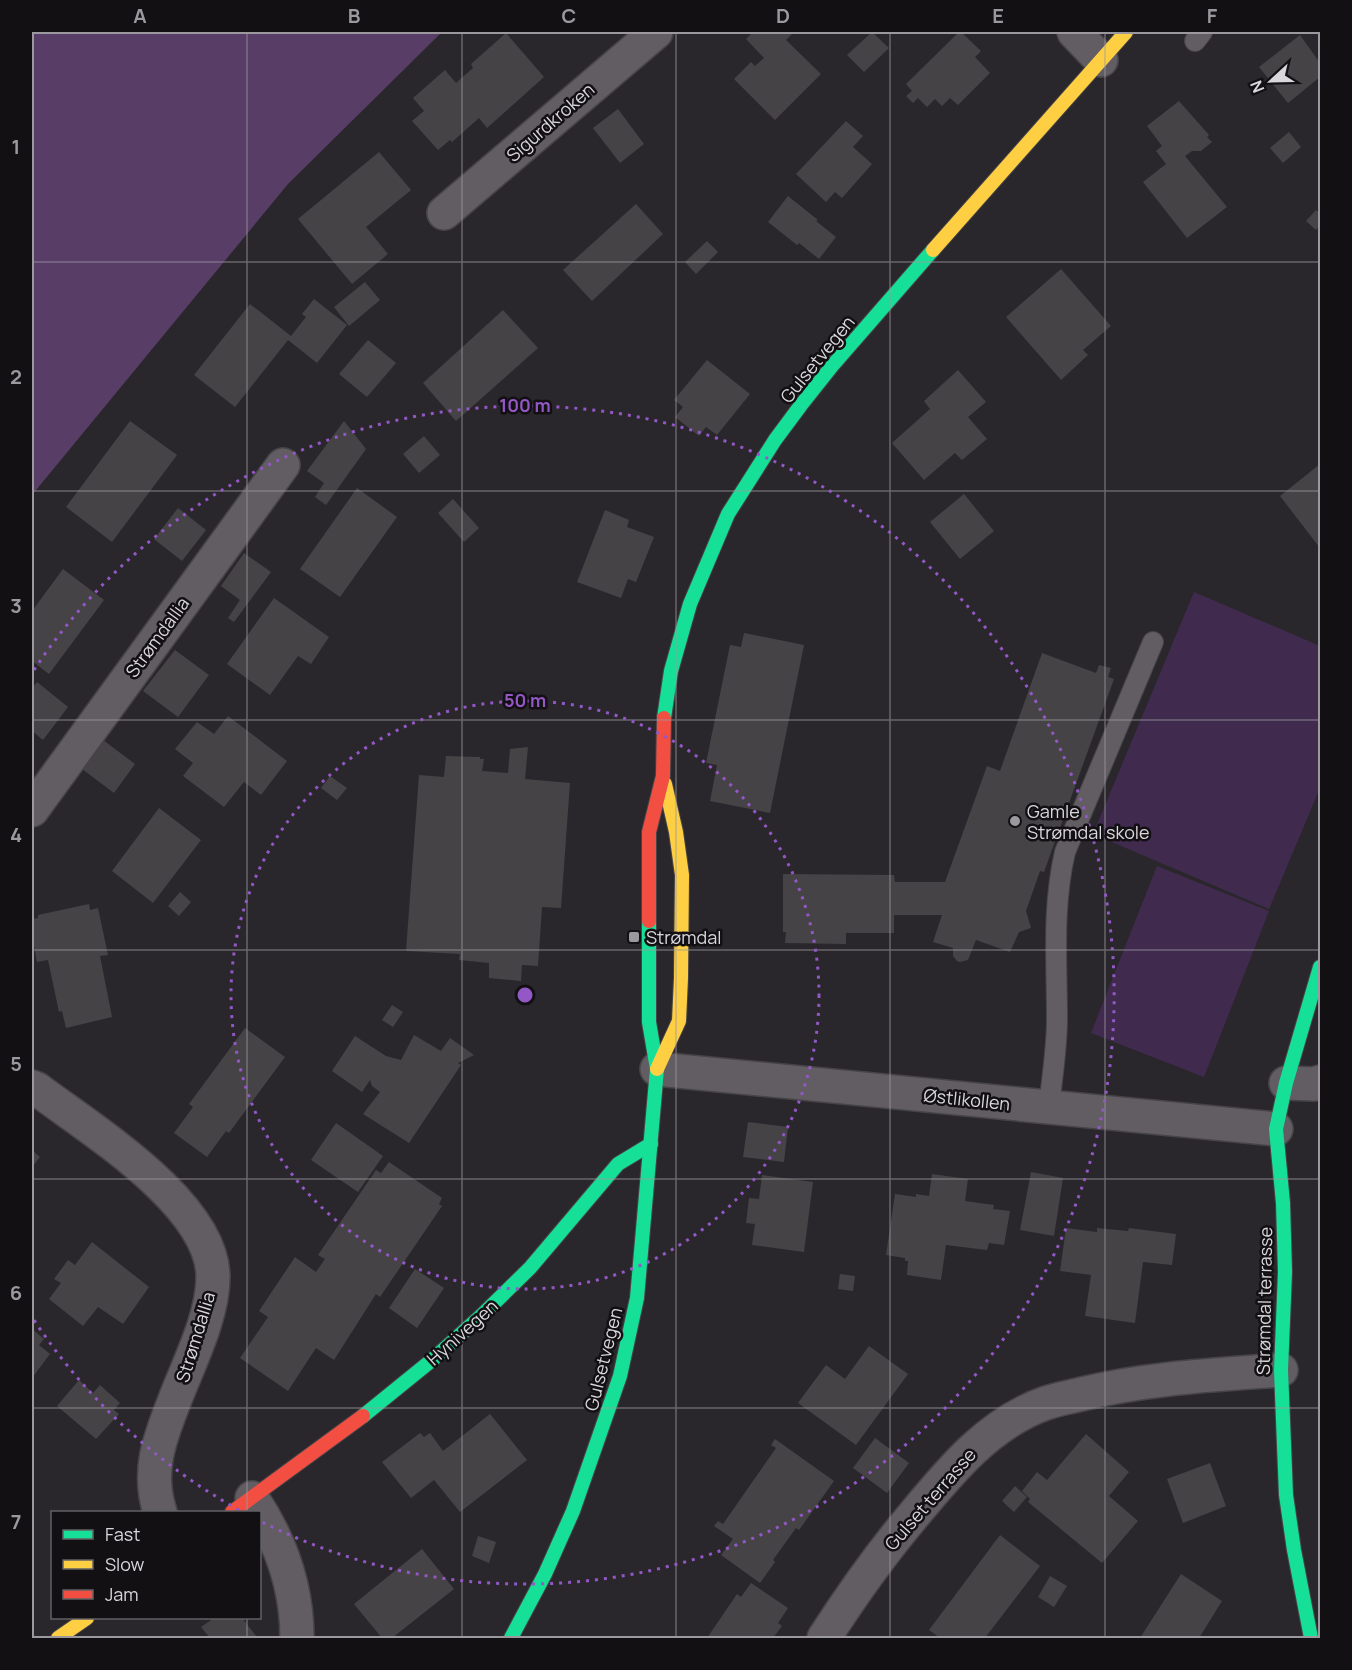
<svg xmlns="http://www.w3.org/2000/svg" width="1352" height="1670" font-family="Manrope,sans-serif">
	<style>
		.green { fill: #402a4e }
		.forest { fill: #583d67 }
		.building { fill: #464347 }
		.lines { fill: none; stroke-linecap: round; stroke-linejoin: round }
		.lane-casing { stroke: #464447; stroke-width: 22 }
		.street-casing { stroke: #464447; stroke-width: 36 }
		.fast-casing { stroke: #464447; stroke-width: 16 }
		.slow-casing { stroke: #464447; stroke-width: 16 }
		.jam-casing { stroke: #464447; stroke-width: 16 }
		.lane { stroke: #615d63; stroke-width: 20 }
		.street { stroke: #615d63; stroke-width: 33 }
		.fast { stroke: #16e098; stroke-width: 14 }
		.slow { stroke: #ffcf43; stroke-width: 14 }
		.jam { stroke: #f24e42; stroke-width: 14 }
		.grid { fill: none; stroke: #9c999e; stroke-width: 1.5; stroke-opacity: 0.55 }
		.ring { fill: none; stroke: #9357c6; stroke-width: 3; stroke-dasharray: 3 6 }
		.poi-dot { fill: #9c999e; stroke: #121013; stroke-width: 2 }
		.labels { text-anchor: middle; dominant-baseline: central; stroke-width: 5; stroke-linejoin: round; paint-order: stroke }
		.street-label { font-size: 18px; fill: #dad7dc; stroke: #121013 }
		.poi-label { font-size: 18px; fill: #dad7dc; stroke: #121013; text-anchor: start }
		.centre { fill: #9357c6; stroke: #121013; stroke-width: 3 }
		.ring-label { font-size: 18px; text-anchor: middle; font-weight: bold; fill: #9357c6; stroke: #121013; stroke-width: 5; stroke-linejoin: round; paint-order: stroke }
		.neatline { fill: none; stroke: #9c999e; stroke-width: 2 }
		.grid-label { font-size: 20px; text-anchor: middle; font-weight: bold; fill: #9c999e }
	</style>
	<rect width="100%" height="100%" fill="#2a272c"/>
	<g class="green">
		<path d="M1194,592l126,54v142l-51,121 -176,-75z"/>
		<path d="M1157,866l112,45 -65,166 -113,-44z"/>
	</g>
	<path class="forest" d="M32,32h410l-154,152 -256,311z"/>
	<g class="building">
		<path d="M753,32h41l-8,8 35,34 -46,46 -41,-41 17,-17 4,4 9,-8 -18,-19z"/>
		<path d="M872,32l17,16 -25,24 -17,-17z"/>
		<path d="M959,32h2l20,19 -6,6 15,16 -32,32 -8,-7 -8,8 -7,-7 -8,8 -9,-9 -5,5 -7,-7 6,-5 -6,-7z"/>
		<path d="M506,33l38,44 -57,51 -8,-10 -27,24 -2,-2 -12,10 -26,-29 12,-10 -11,-13 32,-28 11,13 17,-15 -2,-4z"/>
		<path d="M1300,35l20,28v14l-32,26 -29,-36z"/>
		<path d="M1179,101l30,34 -2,2 5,5 -11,9h-9l-7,5 42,51 -40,31 -44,-56 23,-18 -10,-13 6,-5 -15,-20z"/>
		<path d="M618,109l26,35 -24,19 -27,-35z"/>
		<path d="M846,121l17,15 -10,11 19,17 -30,34 -7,-6 -9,10 -30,-28z"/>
		<path d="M1289,132l12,15 -18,16 -13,-15z"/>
		<path d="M379,152l32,38 -45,37 22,27 -36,30 -54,-65z"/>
		<path d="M788,196l30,24 -2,1 20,16 -17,22 -20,-16 -2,2 -29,-23z"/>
		<path d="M636,204l27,30 -71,67 -29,-31z"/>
		<path d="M1316,210l4,4v11l-4,5 -10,-9z"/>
		<path d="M707,241l11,11 -22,22 -11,-12z"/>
		<path d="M1061,269l50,57 -28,24 5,5 -27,25 -55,-63z"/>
		<path d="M365,282l15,18 -31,26 -15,-19z"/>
		<path d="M314,299l33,26 -30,38 -29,-23 -53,67 -41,-32 56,-71 41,32 15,-19 -4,-3z"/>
		<path d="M503,310l35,38 -82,73 -33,-38z"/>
		<path d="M368,340l28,23 -29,34 -28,-23z"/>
		<path d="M707,360l43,34 -33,41 -11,-8 -7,9 -24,-19 8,-10 -9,-7z"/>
		<path d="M958,370l28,32 -18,15 19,22 -25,21 -7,-7 -31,27 -32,-37 38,-34 -6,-8z"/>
		<path d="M130,421l47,34 -65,87 -46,-35z"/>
		<path d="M344,421l22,28 -40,56 -11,-8 9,-14 -17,-12z"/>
		<path d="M424,436l16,19 -21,18 -16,-19z"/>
		<path d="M1320,464v84l-40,-52z"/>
		<path d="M357,488l40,29 -57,80 -40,-28z"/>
		<path d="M964,494l30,37 -34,28 -30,-37z"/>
		<path d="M453,499l26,29 -15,14 -26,-29z"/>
		<path d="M178,508l28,22 -24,31 -28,-22z"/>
		<path d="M605,510l24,10 -2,7 27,10 -18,45 -8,-3 -7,19 -44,-16z"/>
		<path d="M244,553l27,19 -37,50 -6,-4 12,-18 -19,-14z"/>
		<path d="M63,569l41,31 -55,74 -17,-13v-50z"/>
		<path d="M274,598l55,39 -18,27 -13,-8 -28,39 -43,-31z"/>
		<path d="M744,633l60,12 -34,168 -60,-12 7,-36 -11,-2 24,-118 11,2z"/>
		<path d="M175,650l34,25 -31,42 -35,-26z"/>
		<path d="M1042,653l54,20 3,-8 12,3 -3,9 6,2 -70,193 -4,-1 -14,40 5,17 -12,4 -9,20 -34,-12 -8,20 -8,2 -3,-1 -4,-5v-8l-20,-6 9,-27h-48v18h-48v11l-61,-1 1,-11h-3v-58l111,1 1,7h50l42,-116 13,5z"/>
		<path d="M37,682l31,25 -25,33 -11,-9v-42z"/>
		<path d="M228,716l59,45 -26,34 -17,-13 -20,25 -41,-31 10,-13 -18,-14 22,-27 17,12z"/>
		<path d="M103,740l32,24 -21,29 -32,-24z"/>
		<path d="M528,747l-3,32 45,4 -9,125 -19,-1 -4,59 -16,-1 -1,16 -32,-3v-15l-30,-3 1,-6 -54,-3 13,-176 25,2 2,-21 34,1v2h4l-2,12 26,2 2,-24z"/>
		<path d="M330,776l17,12 -10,12 -16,-12z"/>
		<path d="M159,808l42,32 -48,63 -41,-32z"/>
		<path d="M180,892l11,10 -12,14 -11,-10z"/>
		<path d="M89,904l1,6 8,-2 10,47 -8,1 12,61 -46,11 -4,-17 -3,1 -11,-52 -11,2 -5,-26v-17l6,-1v-3z"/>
		<path d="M392,1005l11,7 -10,15 -11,-7z"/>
		<path d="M245,1028l40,29 -56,76 -3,-2 -19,26 -33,-24 19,-26 -4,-3z"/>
		<path d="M414,1035l27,16 9,-13 24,17 -16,8 3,2 -52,78 -46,-29 17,-22 -8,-6 -2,-6 -8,12 -30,-21 23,-35 31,20 15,4z"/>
		<path d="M748,1122l40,5 -4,35 -41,-5z"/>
		<path d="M336,1123l47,33 -25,36 -47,-32z"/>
		<path d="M32,1150l8,7 -8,10z"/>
		<path d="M389,1162l53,36 -3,6 3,2 -62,91 -4,-3 -42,66 -18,-12 -28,43 -48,-33 28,-41 -9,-6 36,-54 21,15 9,-13 -7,-4 58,-85 5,3z"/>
		<path d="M1031,1172l32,6 -9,58 -34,-6z"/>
		<path d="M932,1174l36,5 -3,22 29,4 -1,4 17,2 -6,34 -15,-2 -2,7 -41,-5 -5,35 -34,-5 1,-14h-3v-3l-19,-3 9,-61 21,3v-3l13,2z"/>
		<path d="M762,1175l51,7 -9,70 -52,-7 3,-21 -9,-1 3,-25 10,1z"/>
		<path d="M1066,1228l31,4v-4l31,3 1,-3 47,6 -4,31 -29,-3 -8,61 -50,-7 6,-41 -31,-4z"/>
		<path d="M92,1242l57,45 -26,37 -25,-17 -15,19 -34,-27 12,-16 -7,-4 14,-19 7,5z"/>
		<path d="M415,1269l29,19 -27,40 -28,-20z"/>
		<path d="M840,1274l15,2 -2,15 -15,-2z"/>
		<path d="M32,1329l12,10 -5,6 11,9 -18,24z"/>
		<path d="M869,1346l39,28 -52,71 -58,-42 28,-38 19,14z"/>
		<path d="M79,1380l14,13 7,-8 20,18 -6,7 5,4 -23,25 -39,-33z"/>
		<path d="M490,1414l37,46 -67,52 -26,-32 -23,18 -29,-36 38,-29 4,4 6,-4 13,18z"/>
		<path d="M1086,1434l43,38 -20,24 29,25 -36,42 -74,-61 2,-3 -8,-8 15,-19 10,8z"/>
		<path d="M875,1438l34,25 -22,30 -34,-25z"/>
		<path d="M775,1439l59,42 -35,49 -3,-2 -23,32 2,2 -15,21 -39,-28 12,-16 -19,-13 4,-5 5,3 53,-76 -5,-3z"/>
		<path d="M1210,1463l16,43 -43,17 -16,-44z"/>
		<path d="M1015,1486l12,11 -13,15 -12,-11z"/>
		<path d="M1000,1535l40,31 -55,72h-45l-11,-8z"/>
		<path d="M478,1536l18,6 -7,21 -17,-7z"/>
		<path d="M422,1549l32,40 -62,49h-10l-28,-34z"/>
		<path d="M1181,1574l41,27 -23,37h-59z"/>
		<path d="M1050,1576l17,10 -13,21 -16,-10z"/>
		<path d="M751,1583l37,25 -10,15 4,3 -9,12h-66l30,-44 4,3z"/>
		<path d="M214,1618h28l15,19 -2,1h-45l-9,-11z"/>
	</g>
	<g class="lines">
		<defs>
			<g id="lane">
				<path d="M1195,41l7,-9"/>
				<path d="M1049,1107c3,-29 8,-59 8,-88 0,-56 -5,-111 8,-167l88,-210"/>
			</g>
			<g id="street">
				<path d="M1074,32l27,28"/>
				<path d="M444,213l212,-181"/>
				<path d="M32,810l251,-345"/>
				<path d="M657,1069l619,60"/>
				<path d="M1286,1083l28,1 6,-2"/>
				<path d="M32,1087l5,2c53,40 176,115 176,188 0,40 -25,88 -39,125 -15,38 -27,70 -14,110"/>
				<path d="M252,1498c29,43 45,89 45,140"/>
				<path d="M824,1638c27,-42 56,-83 88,-121 38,-46 77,-94 134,-114 12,-4 24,-6 36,-9 65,-16 132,-19 199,-24"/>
			</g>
			<g id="fast">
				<path d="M664,718l7,-47 19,-67 38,-90 47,-74 26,-35 31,-39 101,-116"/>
				<path d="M363,1416l69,-56 49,-44 49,-48 88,-104 33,-20"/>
				<path d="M511,1638l34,-64 28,-63 47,-135 17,-78 20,-229 -8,-47v-101"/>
				<path d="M1311,1638l-17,-88 -8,-55 -5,-125 4,-98 -2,-69 -7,-74 10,-46 34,-116"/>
			</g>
			<g id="slow">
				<path d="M933,250l193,-218"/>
				<path d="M657,1069l22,-48 2,-43 1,-103 -6,-43 -11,-48"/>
				<path d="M58,1638l29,-20"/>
			</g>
			<g id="jam">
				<path d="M649,921v-89l14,-56 1,-58"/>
				<path d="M232,1512l131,-96"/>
			</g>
		</defs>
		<use href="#lane" class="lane-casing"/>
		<use href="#street" class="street-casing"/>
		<use href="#fast" class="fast-casing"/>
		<use href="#slow" class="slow-casing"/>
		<use href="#jam" class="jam-casing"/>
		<use href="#lane" class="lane"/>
		<use href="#street" class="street"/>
		<use href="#fast" class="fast"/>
		<use href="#slow" class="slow"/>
		<use href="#jam" class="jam"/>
	</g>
	<path class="grid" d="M247,32v1480M462,32v1606M676,32v1606M890,32v1606M1105,32v1606M32,262h1288M32,491h1288M32,720h1288M32,950h1288M32,1179h1288M32,1408h1288M247,1618v20"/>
	<g class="ring">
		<circle cx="525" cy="995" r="294"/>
		<path d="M239 1510A589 589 0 0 1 34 1320M34 670A589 589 0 1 1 262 1522"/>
	</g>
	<g class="poi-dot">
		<circle cx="1015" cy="821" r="6"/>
		<rect x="628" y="931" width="12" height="12" rx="3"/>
	</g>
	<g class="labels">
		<g class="street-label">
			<text transform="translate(550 122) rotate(-41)">Sigurdkroken</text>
			<text transform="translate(817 359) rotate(-51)">Gulsetvegen</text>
			<text transform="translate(157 637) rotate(-54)">Strømdallia</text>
			<text transform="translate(967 1099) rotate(6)">Østlikollen</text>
			<text transform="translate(1264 1301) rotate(-89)">Strømdal terrasse</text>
			<text transform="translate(462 1332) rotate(-42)">Hynivegen</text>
			<text transform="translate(195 1337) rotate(-73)">Strømdallia</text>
			<text transform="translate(603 1359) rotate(-76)">Gulsetvegen</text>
			<text transform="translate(930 1499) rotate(-49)">Gulset terrasse</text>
		</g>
		<g class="poi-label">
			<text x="1027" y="811">Gamle<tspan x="1027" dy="21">Strømdal skole</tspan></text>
			<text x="646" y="937">Strømdal</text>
		</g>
	</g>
	<circle cx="525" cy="995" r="9" class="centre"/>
	<g class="ring-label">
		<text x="525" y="412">100 m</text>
		<text x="525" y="707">50 m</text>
	</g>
	<rect width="1352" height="1670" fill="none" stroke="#121013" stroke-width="66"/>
	<rect x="51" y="1511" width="210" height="108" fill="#121013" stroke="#626063" stroke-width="1.5"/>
	<rect x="63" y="1530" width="30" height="9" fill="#16e098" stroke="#626063" stroke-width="1.5"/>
	<text x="105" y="1541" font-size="18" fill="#dad7dc">Fast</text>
	<rect x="63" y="1560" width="30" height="9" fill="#ffcf43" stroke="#626063" stroke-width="1.5"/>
	<text x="105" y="1571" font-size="18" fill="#dad7dc">Slow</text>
	<rect x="63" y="1590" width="30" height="9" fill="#f24e42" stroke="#626063" stroke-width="1.5"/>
	<text x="105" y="1601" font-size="18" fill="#dad7dc">Jam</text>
	<g transform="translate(1271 81) rotate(248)" stroke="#121013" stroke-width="4.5" paint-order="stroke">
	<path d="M0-4.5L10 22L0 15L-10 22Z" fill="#dad7dc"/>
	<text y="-9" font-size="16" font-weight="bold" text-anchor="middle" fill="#dad7dc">N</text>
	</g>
	<rect x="33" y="33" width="1286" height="1604" class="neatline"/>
	<g class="grid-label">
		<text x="140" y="23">A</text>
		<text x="354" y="23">B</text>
		<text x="569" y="23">C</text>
		<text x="783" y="23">D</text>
		<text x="998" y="23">E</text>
		<text x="1212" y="23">F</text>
		<text x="16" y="154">1</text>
		<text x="16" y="384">2</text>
		<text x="16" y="613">3</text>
		<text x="16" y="842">4</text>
		<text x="16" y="1071">5</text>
		<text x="16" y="1300">6</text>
		<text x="16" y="1529">7</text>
	</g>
</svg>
